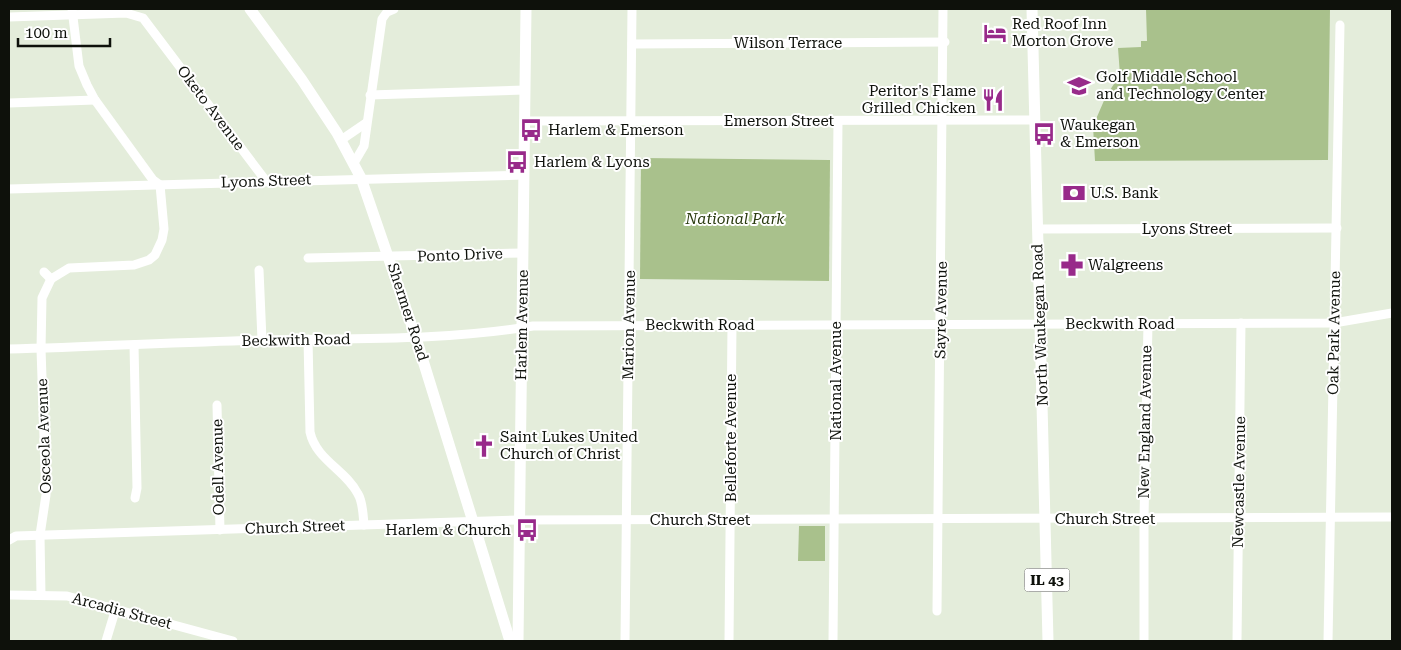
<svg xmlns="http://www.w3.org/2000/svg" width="1401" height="650" font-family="'Roboto Serif',serif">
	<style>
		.green { fill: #a9c18c }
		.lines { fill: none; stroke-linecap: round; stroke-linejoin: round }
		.minor { stroke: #fff; stroke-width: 9 }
		.major { stroke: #fff; stroke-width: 11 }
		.labels { text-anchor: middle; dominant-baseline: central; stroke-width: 4; stroke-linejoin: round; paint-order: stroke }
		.shield { fill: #fff; stroke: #565854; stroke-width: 1 }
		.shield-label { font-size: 14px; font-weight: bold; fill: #0e110b }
		.poi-label { font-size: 15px; fill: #0e110b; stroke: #fff; text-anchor: start }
		.street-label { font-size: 15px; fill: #0e110b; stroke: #fff }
		.park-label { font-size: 15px; font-style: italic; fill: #2a3b0f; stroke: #fff }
	</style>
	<rect width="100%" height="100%" fill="#e4eddb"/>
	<g class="green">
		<path d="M1146,9h184l-2,151 -233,1 -2,-35 13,-30 14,-21 -2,-27 23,-1v-6h6z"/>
		<path d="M641,158l189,2 -1,121 -189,-2z"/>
		<path d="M799,526h26v35h-27z"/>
	</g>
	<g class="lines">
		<g class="minor">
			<path d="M9,17l117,-4 17,5 123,163"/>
			<path d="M632,44l313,-2"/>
			<path d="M370,95l155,-5"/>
			<path d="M9,103l86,-3"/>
			<path d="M524,121l510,-1"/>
			<path d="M341,140l25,-17"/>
			<path d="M354,163l10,-17 18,-127 5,-7 7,-3"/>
			<path d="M9,189l515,-14"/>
			<path d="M1038,229l299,-1"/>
			<path d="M308,258l215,-5"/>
			<path d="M259,270l3,70"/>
			<path d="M44,272l7,7"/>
			<path d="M308,339l2,93c6,28 36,38 48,62 5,8 5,21 6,31"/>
			<path d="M134,345l3,143 -2,10"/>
			<path d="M9,349c84,-2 169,-7 253,-9 91,-2 181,1 271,-14l801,-3 58,-10"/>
			<path d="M217,405l3,125"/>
			<path d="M9,540l7,-4 503,-16 873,-3"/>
			<path d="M9,595l58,1 166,45"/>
			<path d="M41,595l-1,-60 6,-40 -5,-146 1,-51 9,-19 18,-11 65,-3 15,-5 6,-5 7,-15 2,-11 -4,-44 -7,-5 -58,-80 -8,-15 -8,-19 -7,-57"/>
			<path d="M937,611l6,-602"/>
			<path d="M106,641l10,-33"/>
			<path d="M625,641l7,-632"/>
			<path d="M729,641l3,-316"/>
			<path d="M833,641l5,-520"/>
			<path d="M1144,641v-123l4,-194"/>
			<path d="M1237,641l4,-318"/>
			<path d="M1328,641l12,-616"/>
		</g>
		<g class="major">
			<path d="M250,9l52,71 35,53 24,45 55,160 94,303"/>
			<path d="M1032,9l16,632"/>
			<path d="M518,641l8,-632"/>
		</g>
	</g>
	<defs>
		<symbol id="hotel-bare" viewBox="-9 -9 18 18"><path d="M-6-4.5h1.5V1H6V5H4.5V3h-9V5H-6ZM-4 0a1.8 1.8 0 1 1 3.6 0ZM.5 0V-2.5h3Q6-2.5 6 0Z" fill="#982a8a" stroke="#fff" stroke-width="2.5" paint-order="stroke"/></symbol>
		<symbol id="school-bare" viewBox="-9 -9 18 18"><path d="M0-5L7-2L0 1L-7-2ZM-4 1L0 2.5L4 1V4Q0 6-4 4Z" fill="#982a8a" stroke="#fff" stroke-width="2.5" paint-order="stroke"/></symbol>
		<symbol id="restaurant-bare" viewBox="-9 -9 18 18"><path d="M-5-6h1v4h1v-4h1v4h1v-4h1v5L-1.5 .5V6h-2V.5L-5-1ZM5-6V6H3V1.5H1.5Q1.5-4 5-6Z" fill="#982a8a" stroke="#fff" stroke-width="2.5" paint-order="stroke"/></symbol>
		<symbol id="bus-bare" viewBox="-9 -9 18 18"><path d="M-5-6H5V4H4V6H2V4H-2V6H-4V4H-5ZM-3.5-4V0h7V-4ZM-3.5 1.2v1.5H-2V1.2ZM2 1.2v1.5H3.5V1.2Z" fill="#982a8a" stroke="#fff" stroke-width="2.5" paint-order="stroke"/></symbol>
		<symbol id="bank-bare" viewBox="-9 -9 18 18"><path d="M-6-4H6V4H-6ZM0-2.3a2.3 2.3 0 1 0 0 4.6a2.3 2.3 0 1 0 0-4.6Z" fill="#982a8a" stroke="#fff" stroke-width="2.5" paint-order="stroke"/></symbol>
		<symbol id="pharmacy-bare" viewBox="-9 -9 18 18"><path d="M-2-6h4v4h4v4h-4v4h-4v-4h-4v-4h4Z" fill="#982a8a" stroke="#fff" stroke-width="2.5" paint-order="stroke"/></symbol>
		<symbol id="church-bare" viewBox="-9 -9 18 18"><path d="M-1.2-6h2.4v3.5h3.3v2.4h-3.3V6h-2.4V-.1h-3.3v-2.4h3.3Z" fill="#982a8a" stroke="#fff" stroke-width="2.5" paint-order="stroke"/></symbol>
	</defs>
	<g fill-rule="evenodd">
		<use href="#hotel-bare" x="979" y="17" width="32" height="32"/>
		<use href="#school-bare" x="1063" y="70" width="32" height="32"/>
		<use href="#restaurant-bare" x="977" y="84" width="32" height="32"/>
		<use href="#bus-bare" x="515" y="114" width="32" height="32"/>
		<use href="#bus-bare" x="1028" y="118" width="32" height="32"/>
		<use href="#bus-bare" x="501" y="146" width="32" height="32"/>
		<use href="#bank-bare" x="1058" y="177" width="32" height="32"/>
		<use href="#pharmacy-bare" x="1056" y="249" width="32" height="32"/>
		<use href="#church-bare" x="468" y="430" width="32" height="32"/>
		<use href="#bus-bare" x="511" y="514" width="32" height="32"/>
	</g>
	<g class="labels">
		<rect class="shield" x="1024.5" y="568.5" width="45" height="23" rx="4"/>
		<g class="shield-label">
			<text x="1047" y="580">IL 43</text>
		</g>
		<g class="poi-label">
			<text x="1012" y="24">Red Roof Inn<tspan x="1012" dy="17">Morton Grove</tspan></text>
			<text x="1096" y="77">Golf Middle School<tspan x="1096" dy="17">and Technology Center</tspan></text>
			<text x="976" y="91" text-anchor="end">Peritor's Flame<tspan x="976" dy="17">Grilled Chicken</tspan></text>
			<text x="1060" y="125">Waukegan<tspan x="1060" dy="17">&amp; Emerson</tspan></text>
			<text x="548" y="130">Harlem &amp; Emerson</text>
			<text x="534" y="162">Harlem &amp; Lyons</text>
			<text x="1090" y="193">U.S. Bank</text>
			<text x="1088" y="265">Walgreens</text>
			<text x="500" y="437">Saint Lukes United<tspan x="500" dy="17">Church of Christ</tspan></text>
			<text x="511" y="530" text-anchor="end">Harlem &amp; Church</text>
		</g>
		<g class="street-label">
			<text x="788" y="43">Wilson Terrace</text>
			<text transform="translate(211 108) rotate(53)">Oketo Avenue</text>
			<text x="779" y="121">Emerson Street</text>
			<text transform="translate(266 181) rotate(-2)">Lyons Street</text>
			<text x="1187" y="229">Lyons Street</text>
			<text transform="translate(460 255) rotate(-2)">Ponto Drive</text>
			<text transform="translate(941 310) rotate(-89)">Sayre Avenue</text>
			<text transform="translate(408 312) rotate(72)">Shermer Road</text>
			<text x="1120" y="324">Beckwith Road</text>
			<text transform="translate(522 325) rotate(-89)">Harlem Avenue</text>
			<text transform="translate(629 325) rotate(-89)">Marion Avenue</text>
			<text x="700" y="325">Beckwith Road</text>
			<text transform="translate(1040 325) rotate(-92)">North Waukegan Road</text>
			<text transform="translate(1334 333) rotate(-89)">Oak Park Avenue</text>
			<text transform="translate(296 340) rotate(-1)">Beckwith Road</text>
			<text transform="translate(836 381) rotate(-90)">National Avenue</text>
			<text transform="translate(1145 422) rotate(-89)">New England Avenue</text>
			<text transform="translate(44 436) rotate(-92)">Osceola Avenue</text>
			<text transform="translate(731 438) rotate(-90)">Belleforte Avenue</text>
			<text transform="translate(218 467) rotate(-91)">Odell Avenue</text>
			<text transform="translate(1239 482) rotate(-89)">Newcastle Avenue</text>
			<text x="1105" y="519">Church Street</text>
			<text x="700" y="520">Church Street</text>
			<text transform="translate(295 527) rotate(-2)">Church Street</text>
			<text transform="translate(122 611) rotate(15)">Arcadia Street</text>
		</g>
		<g class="park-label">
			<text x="735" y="219">National Park</text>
		</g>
	</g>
	<rect width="1401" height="650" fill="none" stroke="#0e110b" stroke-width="20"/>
	<path d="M18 38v8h92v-8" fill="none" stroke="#0e110b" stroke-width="2.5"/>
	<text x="25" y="38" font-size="15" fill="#0e110b" stroke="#ffffff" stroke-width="4" paint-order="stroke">100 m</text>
</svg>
